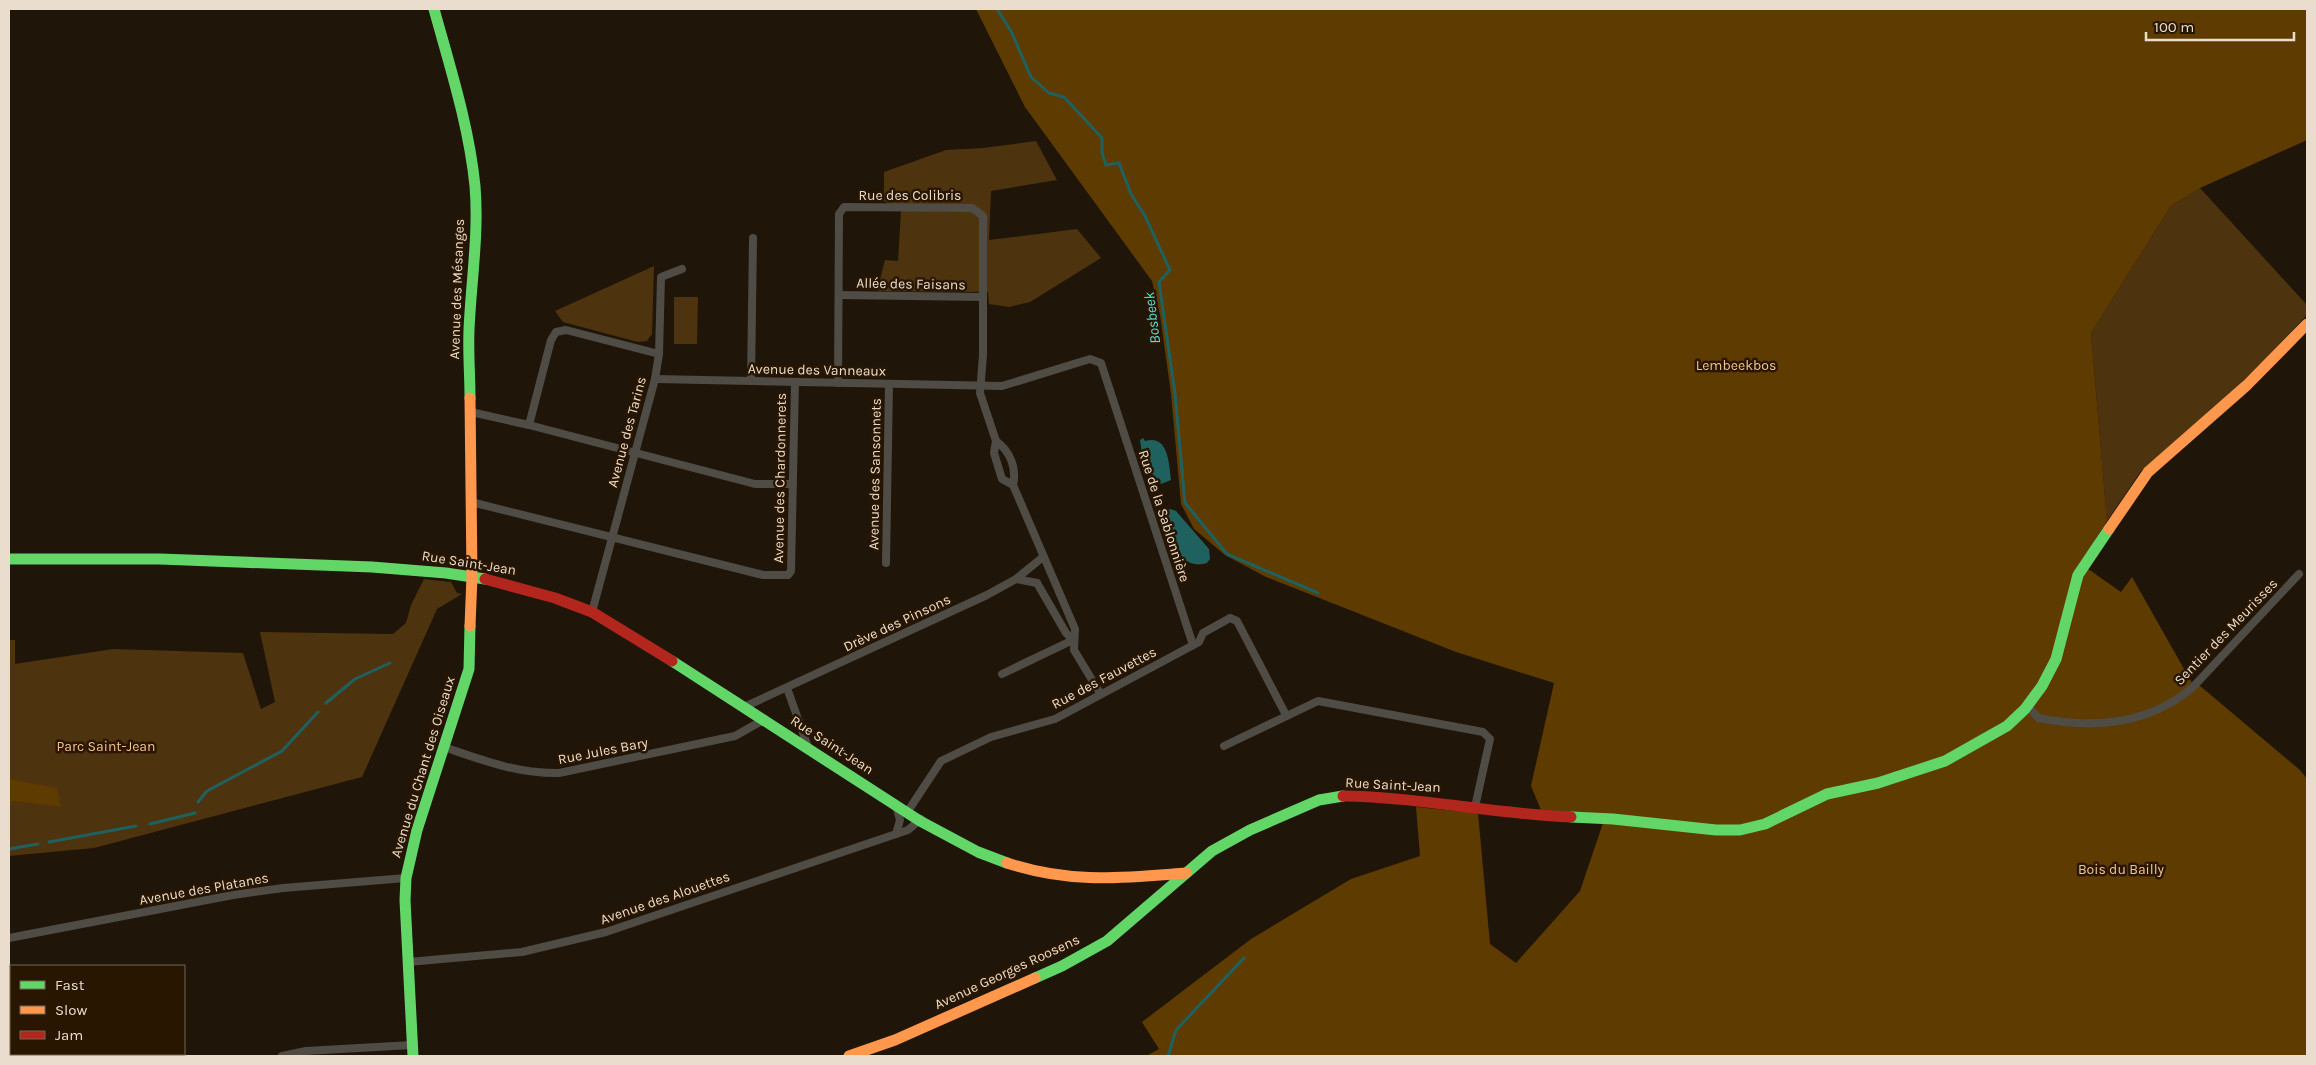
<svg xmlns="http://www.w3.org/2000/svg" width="2316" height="1065" font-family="Karla,sans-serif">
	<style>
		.green { fill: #4e330f }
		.forest { fill: #5e3b01 }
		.water { fill: #1f615f }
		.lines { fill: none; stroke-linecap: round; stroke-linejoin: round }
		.stream { stroke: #1f615f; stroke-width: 3 }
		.street { stroke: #4f4b45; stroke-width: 8 }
		.fast { stroke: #63d668; stroke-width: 11 }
		.slow { stroke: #ff974d; stroke-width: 11 }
		.jam { stroke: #b3261e; stroke-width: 11 }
		.labels { text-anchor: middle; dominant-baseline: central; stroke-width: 5; stroke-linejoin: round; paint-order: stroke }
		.street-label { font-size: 14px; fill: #eaddce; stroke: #291600 }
		.park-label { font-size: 14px; fill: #f6c489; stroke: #291600 }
		.water-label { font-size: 15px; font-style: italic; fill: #53ded9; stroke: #291600 }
	</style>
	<rect width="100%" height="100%" fill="#201509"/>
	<g class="green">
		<path d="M1036,141l21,39 -66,11 -2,49 88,-11 24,29 -71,44 -21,5 -20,-3 -1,-12 -109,-1 -1,-4 7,-27 13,1 3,-50 -17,-10v-29l62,-22 37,-2z"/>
		<path d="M2200,188l107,117v10l-54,57 -112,99 -34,50 -16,-188 80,-127z"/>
		<path d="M654,266l-2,68 -5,7 -9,1 -75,-20 -8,-11z"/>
		<path d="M674,297h24l-1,47h-23z"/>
		<path d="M424,579l27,3 6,11 5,1 -25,15 -75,168 -268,71 -85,8v-216h6v24l98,-15 130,4 18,56 14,-7 -15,-70 133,2 13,-11 5,-18z"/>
	</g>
	<g class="forest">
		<path d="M976,9h1331v131l-107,48 -29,18 -80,127 16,188 -26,43 40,28 11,-15 60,106 7,2 101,85 7,9v277h-1161l13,-7 -17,-27 109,-83 100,-60 69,-23 -4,-49 62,6 12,131 26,19 64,-72 25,-74 -64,-7 -10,-24 23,-103 -98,-31 -190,-75 -41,-22 -31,-26 -13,-25 -10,-110 -11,-79 -8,-34 -127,-174z"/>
		<path d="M9,779l48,9 4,19 -47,-6 -5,3z"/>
	</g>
	<g class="water">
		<path d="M1143,438l2,3c24,-7 24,24 26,39l-10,4 -13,-15 -6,-15 -2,-14z"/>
		<path d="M1170,509l6,2 33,38 1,10 -3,4c-27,9 -37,-26 -44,-44l4,-4 -1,-5z"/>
	</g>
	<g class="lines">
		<g class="stream">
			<path d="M997,9l14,22 20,46 18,16 15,4 38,41v15l4,12 13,-2 12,31 14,22 25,54 -11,12 16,112 10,109 42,51 91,39"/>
			<path d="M326,703l29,-24 35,-16"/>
			<path d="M198,802l9,-11 75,-40 36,-39"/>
			<path d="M150,824l45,-11"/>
			<path d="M49,842l87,-16"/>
			<path d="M9,849l29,-5"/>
			<path d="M1168,1056l8,-26 68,-72"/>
		</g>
		<g class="street">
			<path d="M839,295l144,2"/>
			<path d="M655,379l347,7 88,-27 11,4 92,282"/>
			<path d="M751,381l2,-143"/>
			<path d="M838,383l1,-169 5,-7 128,1 11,8v139l-3,38 16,48 -2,12 8,26 11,6"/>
			<path d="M471,412l58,13 226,59h38"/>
			<path d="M529,425l22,-85 5,-8 10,-2 93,24"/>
			<path d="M996,441c14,10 21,27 17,44l62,144 -1,21 26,43"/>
			<path d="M471,502l292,73h25l3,-4 4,-189"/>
			<path d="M886,563l3,-179"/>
			<path d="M1037,583l29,50 7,7"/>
			<path d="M1037,583l-21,-4 27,-22"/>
			<path d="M592,612l63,-233 4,-25 2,-77 21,-8"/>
			<path d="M1002,674l71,-34"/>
			<path d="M787,688l21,59"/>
			<path d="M2028,706l10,12c55,11 111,7 155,-31l106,-113"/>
			<path d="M744,707l243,-112 29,-16"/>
			<path d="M1224,746l94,-45 165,31 7,7 -15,68"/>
			<path d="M444,747c38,13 74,27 115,26l176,-37 30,-17"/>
			<path d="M896,805l4,15 -4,14"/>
			<path d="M908,811l33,-50 50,-24 64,-18 144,-77 4,-9 27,-15 7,3 49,94"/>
			<path d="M9,938l224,-43 50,-7 123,-10"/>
			<path d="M408,962l114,-10 84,-20 302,-102 13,-11"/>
			<path d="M282,1056l24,-5 106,-6"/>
		</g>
		<g class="fast">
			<path d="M434,9c16,58 35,117 41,177 4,48 -4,96 -6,144 -1,22 1,45 1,68"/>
			<path d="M9,559h151l212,8 74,6 39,6"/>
			<path d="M672,661l248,160 58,31 29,11"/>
			<path d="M1571,817l42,2 103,11h24l25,-6 62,-30 51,-11 67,-22 62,-35 18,-17 17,-23 14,-27 22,-84 31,-46"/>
			<path d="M1035,978l27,-12 45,-25 105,-90 38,-21 69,-30 24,-4"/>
			<path d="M413,1056l-8,-156 1,-22 11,-48 52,-161 1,-43"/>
		</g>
		<g class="slow">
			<path d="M470,398l2,178 -2,50"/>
			<path d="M2109,529l39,-57 99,-87 60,-61"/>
			<path d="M1007,863c64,21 113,15 179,10"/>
			<path d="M849,1056l46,-16 140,-62"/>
		</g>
		<g class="jam">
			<path d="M485,579l70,19 37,14 80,49"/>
			<path d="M1343,796c76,1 152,18 228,21"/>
		</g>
	</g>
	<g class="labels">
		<g class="street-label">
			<text x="910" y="195">Rue des Colibris</text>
			<text transform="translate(911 284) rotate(1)">Allée des Faisans</text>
			<text transform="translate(457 289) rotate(-88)">Avenue des Mésanges</text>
			<text transform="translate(817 370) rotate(1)">Avenue des Vanneaux</text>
			<text transform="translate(627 432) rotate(-75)">Avenue des Tarins</text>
			<text transform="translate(875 474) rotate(-89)">Avenue des Sansonnets</text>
			<text transform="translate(780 478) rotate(-89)">Avenue des Chardonnerets</text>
			<text transform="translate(1164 516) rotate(72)">Rue de la Sablonnière</text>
			<text transform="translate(469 563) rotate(9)">Rue Saint-Jean</text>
			<text transform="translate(897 623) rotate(-25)">Drève des Pinsons</text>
			<text transform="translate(2226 632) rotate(-46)">Sentier des Meurisses</text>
			<text transform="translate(1104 678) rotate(-28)">Rue des Fauvettes</text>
			<text transform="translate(832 745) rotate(33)">Rue Saint-Jean</text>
			<text transform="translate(603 751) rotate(-11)">Rue Jules Bary</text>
			<text transform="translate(423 767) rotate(-73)">Avenue du Chant des Oiseaux</text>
			<text transform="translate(1393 785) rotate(3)">Rue Saint-Jean</text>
			<text transform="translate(204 889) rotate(-10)">Avenue des Platanes</text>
			<text transform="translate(665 898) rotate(-19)">Avenue des Alouettes</text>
			<text transform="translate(1007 972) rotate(-25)">Avenue Georges Roosens</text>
		</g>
		<g class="park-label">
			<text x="1736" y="365">Lembeekbos</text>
			<text x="106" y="746">Parc Saint-Jean</text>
			<text x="2121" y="869">Bois du Bailly</text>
		</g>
		<g class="water-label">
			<text transform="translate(1152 318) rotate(-97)">Bosbeek</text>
		</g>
	</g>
	<rect width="2316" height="1065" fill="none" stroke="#eaddce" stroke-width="20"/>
	<rect x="10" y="965" width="175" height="90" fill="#291600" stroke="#766652"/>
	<rect x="20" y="981" width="25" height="8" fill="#63d668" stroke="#766652"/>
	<text x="55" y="990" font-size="15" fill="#eaddce">Fast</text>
	<rect x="20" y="1006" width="25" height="8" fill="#ff974d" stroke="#766652"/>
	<text x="55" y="1015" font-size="15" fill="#eaddce">Slow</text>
	<rect x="20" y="1031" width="25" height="8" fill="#b3261e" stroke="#766652"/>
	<text x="55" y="1040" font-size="15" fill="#eaddce">Jam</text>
	<path d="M2146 32v8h148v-8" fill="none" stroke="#eaddce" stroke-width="2.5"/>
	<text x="2154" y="32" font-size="15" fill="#eaddce" stroke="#291600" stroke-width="4" paint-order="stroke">100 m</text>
</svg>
